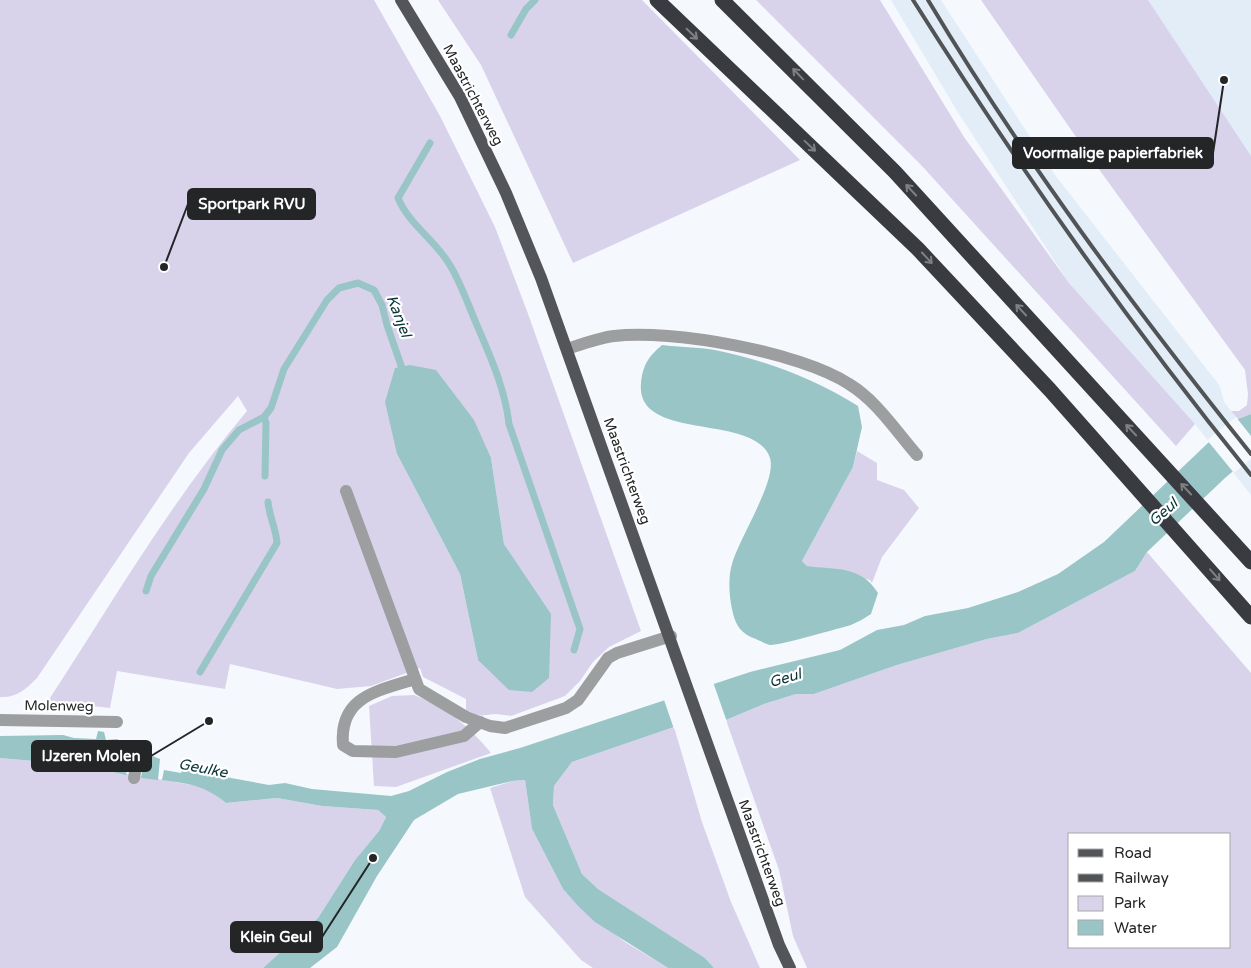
<svg xmlns="http://www.w3.org/2000/svg" width="1251" height="968" font-family="'Varela Round',sans-serif">
	<style>
		.built { fill: #e3edf8 }
		.green { fill: #d8d3eb; fill-rule: evenodd }
		.water { fill: #99c5c7 }
		.pier { fill: #f5f9fe }
		.lines { fill: none; stroke-linecap: round; stroke-linejoin: round }
		.stream { stroke: #99c5c7; stroke-width: 7 }
		.minor { stroke: #9d9ea0; stroke-width: 12 }
		.major { stroke: #535559; stroke-width: 12 }
		.highway { stroke: #3a3b40; stroke-width: 15 }
		.rail { stroke: #515456; stroke-width: 4 }
		.oneway { stroke: #7f8083 }
		.labels { text-anchor: middle; dominant-baseline: central; stroke-width: 4.5; stroke-linejoin: round; paint-order: stroke }
		.street-label { font-size: 14px; fill: #232526; stroke: #fff }
		.water-label { font-size: 15px; font-style: italic; fill: #063335; stroke: #fff }
		.leader { fill: none; stroke: #232526; stroke-width: 2 }
		.callout-dot { fill: #232526; stroke: #fff; stroke-width: 2 }
		.callout { fill: #232526; stroke: #232526; stroke-width: 2 }
		.callout-label { font-size: 15px; text-anchor: middle; font-weight: bold; fill: #fff }
	</style>
	<rect width="100%" height="100%" fill="#f5f9fe"/>
	<g class="built">
		<path d="M891,0h50l114,175 165,211 4,16 27,34v59l-56,-71 -126,-141 -112,-172z"/>
		<path d="M1143,0h108v159z"/>
	</g>
	<g class="green">
		<path d="M0,0h374l66,116 55,111 32,84 114,320 -32,16 -16,15 -13,19 -15,15 -54,20 -15,-2 -30,3v-18l-43,-22 -3,-9 -49,18 -34,3 -107,-25 -5,25 -108,-18 -7,37 -62,-7c64,-98 123,-200 199,-290l-9,-15 -49,57 -152,225c-11,11 -20,20 -37,19zM397,454l94,4 13,86 21,34 -47,82 -18,-86z"/>
		<path d="M438,0h204l158,160 -227,103 -92,-198z"/>
		<path d="M756,0h124l84,137 105,146 126,141 -19,22 -254,-280z"/>
		<path d="M981,0h167l103,156v258l-13,5 -7,-8h8l8,-6 1,-11 -3,-24 -155,-213z"/>
		<path d="M857,451l20,12v17l27,10 15,18 -37,49 -10,26 -2,-3 -63,-14 -5,-5 51,-94z"/>
		<path d="M1147,552l104,121v295h-444l-14,-32 -14,-66 -53,-150 38,-16 32,-10h18l83,-29 90,-26 31,-6 117,-62zM1070,834h160v113h-160z"/>
		<path d="M414,695c32,12 56,32 77,58l-95,34 -22,-1 -5,-80 23,-10z"/>
		<path d="M674,727l28,95 29,80 29,66h-46l-9,-10 -107,-69 -16,-15 -29,-69 1,-19 18,-24z"/>
		<path d="M0,758l45,4h37l15,3 3,4 98,17 13,5 15,12 51,-5 45,8 56,4 8,7 -7,14 -24,29 -37,58 -55,50h-263z"/>
		<path d="M525,780l7,49 31,60 14,16 48,37 43,26h-75l-12,-8 -56,-63 -35,-109 22,-7z"/>
	</g>
	<g class="water">
		<path d="M662,345c17,2 36,2 53,5 50,10 100,29 143,56l4,21 -9,40 -51,94 5,5c28,4 54,-1 71,27l-7,21c-6,4 -13,8 -20,11 -11,3 -73,21 -81,20 -4,-1 -10,-4 -14,-6 -15,-5 -21,-14 -24,-30 -3,-14 -4,-32 0,-45 7,-26 45,-83 38,-106 -15,-46 -135,-15 -129,-75 2,-18 7,-26 21,-38z"/>
		<path d="M410,365l26,5 38,50 17,38 13,86 47,70 -2,64 -17,14 -23,-2 -31,-30 -18,-86 -63,-120 -12,-52 10,-34z"/>
		<path d="M1251,414v42l-26,22 -78,74 -12,19 -117,62 -31,6 -90,26 -83,29h-18l-32,10 -38,16 -52,7 -102,35 -18,24 -1,19 29,69 16,15 107,69 9,10h-46l-73,-46 -18,-17 -14,-16 -31,-60 -7,-49 -13,1 -54,13 -44,26 -37,56 -40,71 -27,21h-47l55,-50 37,-58 24,-29 7,-14 -8,-7 -56,-4 -45,-8 -51,5c-22,-18 -36,-19 -64,-23l2,-10 17,3 1,-4 23,4 11,-2 4,5 49,9 16,-2 27,6 79,7 18,-5 38,-19 33,-13 40,-11 230,-76 90,-22 37,-20 27,-5 21,-9 43,-8 50,-16 40,-18 46,-32 105,-100 29,-23z"/>
		<path d="M98,731l6,1 2,8 11,-1 14,7 -5,29 -26,-6 -3,-4 -15,-3h-37l-45,-4v-22l63,-1 11,3 22,1z"/>
		<path d="M145,753l15,6 -2,21 -17,-2z"/>
	</g>
	<g class="pier">
		<path d="M1236,417l15,19v23l-17,14 -27,-33z"/>
		<path d="M713,682l14,40 -53,7 -11,-32z"/>
	</g>
	<g class="lines">
		<g class="stream">
			<path d="M511,35l15,-26 9,-9"/>
			<path d="M430,143l-32,55c11,27 39,43 53,69 10,17 17,37 25,56 14,33 29,65 33,101l71,205 -6,21"/>
			<path d="M264,417l2,6 -1,53"/>
			<path d="M146,591l5,-15 53,-87 18,-39 17,-20 25,-13 7,-9 13,-39 43,-69 12,-12 19,-5 16,7 8,15 5,20 17,49"/>
			<path d="M200,672l77,-129c-1,-15 -8,-27 -9,-41"/>
		</g>
		<g class="minor">
			<path d="M567,349c15,-5 31,-11 47,-13 58,-7 186,16 235,48 28,17 47,47 68,71"/>
			<path d="M346,491l73,198 47,28 24,9 15,2 61,-20 12,-8 30,-42 9,-5 54,-17"/>
			<path d="M415,679c-37,12 -76,17 -72,66l10,6 43,1 68,-16 16,-14"/>
			<path d="M0,720l117,2"/>
			<path d="M134,778l5,-28"/>
		</g>
		<path class="major" d="M401,0l59,97 46,96 35,85 238,667 11,23"/>
		<g class="highway">
			<path d="M657,0l261,249 132,141 201,227"/>
			<path d="M722,0l173,172 356,390"/>
		</g>
		<g class="rail">
			<path d="M913,0c104,165 215,323 338,475"/>
			<path d="M928,0c95,159 207,309 323,454"/>
		</g>
	</g>
	<defs><path id="oneway-shaft" d="M-6 0H5M1.5-3L5.5 0L1.5 3" fill="none" stroke-width="1.6" stroke-linecap="round" stroke-linejoin="round" transform="scale(1.25)"/></defs>
	<g class="oneway">
		<use href="#oneway-shaft" transform="translate(692 34) rotate(44)"/>
		<use href="#oneway-shaft" transform="translate(798 74) rotate(-134)"/>
		<use href="#oneway-shaft" transform="translate(810 146) rotate(43)"/>
		<use href="#oneway-shaft" transform="translate(911 190) rotate(-133)"/>
		<use href="#oneway-shaft" transform="translate(927 258) rotate(47)"/>
		<use href="#oneway-shaft" transform="translate(1021 310) rotate(-133)"/>
		<use href="#oneway-shaft" transform="translate(1131 430) rotate(-133)"/>
		<use href="#oneway-shaft" transform="translate(1186 489) rotate(-133)"/>
		<use href="#oneway-shaft" transform="translate(1215 575) rotate(49)"/>
	</g>
	<g class="labels">
		<g class="street-label">
			<text transform="translate(473 95) rotate(62)">Maastrichterweg</text>
			<text transform="translate(627 471) rotate(70)">Maastrichterweg</text>
			<text transform="translate(59 706) rotate(1)">Molenweg</text>
			<text transform="translate(762 853) rotate(70)">Maastrichterweg</text>
		</g>
		<g class="water-label">
			<text transform="translate(399 316) rotate(69)">Kanjel</text>
			<text transform="translate(1163 512) rotate(-41)">Geul</text>
			<text transform="translate(785 678) rotate(-16)">Geul</text>
			<text transform="translate(203 768) rotate(11)">Geulke</text>
		</g>
	</g>
	<path class="leader" d="M1224 80L1213 153M164 267L188 204M209 721L151 756M373 858L322 937"/>
	<g class="callout-dot">
		<circle cx="1224" cy="80" r="5"/>
		<circle cx="164" cy="267" r="5"/>
		<circle cx="209" cy="721" r="5"/>
		<circle cx="373" cy="858" r="5"/>
	</g>
	<g class="callout">
		<rect x="1013" y="138" width="200" height="30" rx="5"/>
		<rect x="188" y="189" width="127" height="30" rx="5"/>
		<rect x="32" y="741" width="119" height="30" rx="5"/>
		<rect x="231" y="922" width="91" height="30" rx="5"/>
	</g>
	<g class="callout-label">
		<text x="1113" y="158">Voormalige papierfabriek</text>
		<text x="252" y="209">Sportpark RVU</text>
		<text x="91" y="761">IJzeren Molen</text>
		<text x="276" y="942">Klein Geul</text>
	</g>
	<rect x="1068" y="833" width="162" height="115" fill="#ffffff" stroke="#a7a8a8"/>
	<rect x="1078" y="849" width="25" height="8" fill="#535559" stroke="#a7a8a8"/>
	<text x="1114" y="858" font-size="15" fill="#232526">Road</text>
	<rect x="1078" y="874" width="25" height="8" fill="#515456" stroke="#a7a8a8"/>
	<text x="1114" y="883" font-size="15" fill="#232526">Railway</text>
	<rect x="1078" y="896" width="25" height="15" fill="#d8d3eb" stroke="#a7a8a8"/>
	<text x="1114" y="908" font-size="15" fill="#232526">Park</text>
	<rect x="1078" y="920" width="25" height="15" fill="#99c5c7" stroke="#a7a8a8"/>
	<text x="1114" y="933" font-size="15" fill="#232526">Water</text>
</svg>
